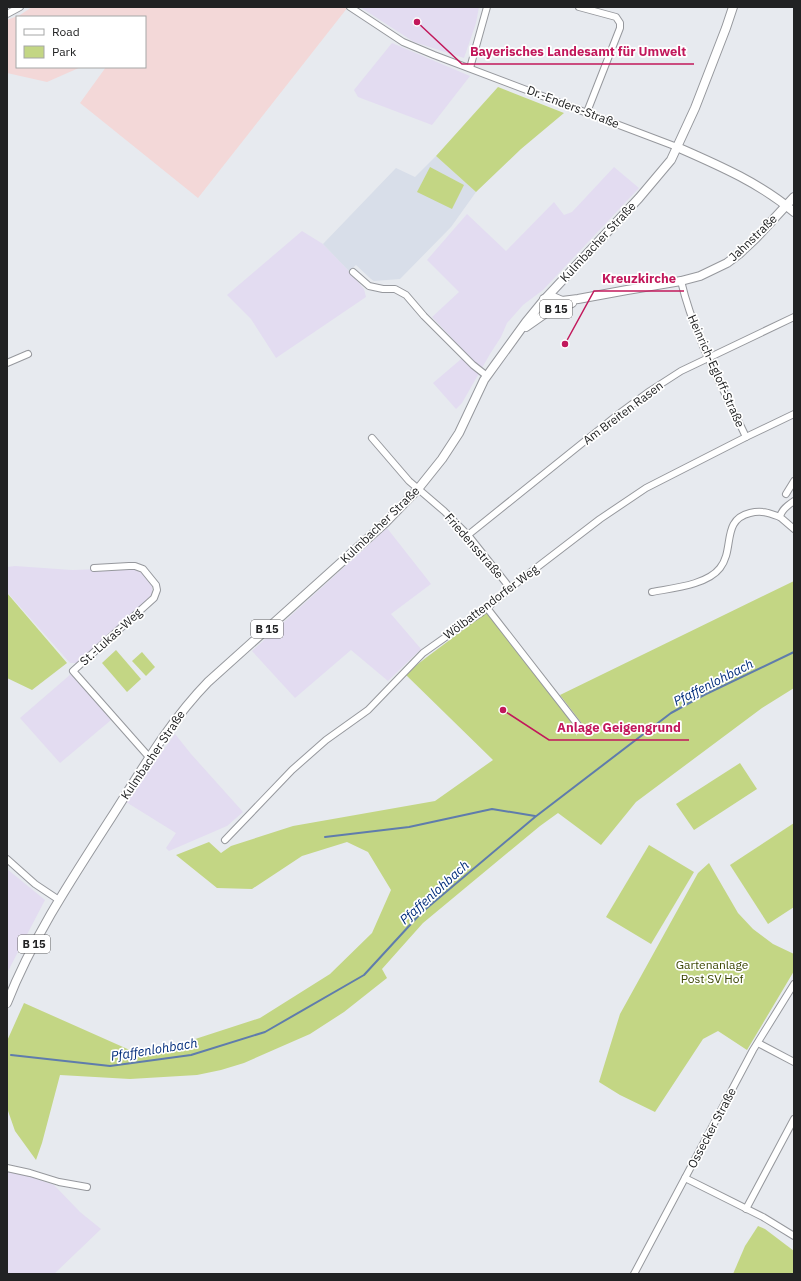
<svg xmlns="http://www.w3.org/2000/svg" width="801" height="1281" font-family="'IBM Plex Sans',sans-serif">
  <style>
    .commercial { fill: #e3dcf1 }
    .industrial { fill: #f3d8d8 }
    .built { fill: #d8dee9 }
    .green { fill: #c3d684 }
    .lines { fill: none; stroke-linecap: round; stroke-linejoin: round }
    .stream { stroke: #5f7cac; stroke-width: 2 }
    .minor-casing { stroke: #96989d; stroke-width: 8 }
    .major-casing { stroke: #96989d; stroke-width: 10 }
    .minor { stroke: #fff; stroke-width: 6 }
    .major { stroke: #fff; stroke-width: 8 }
    .labels { text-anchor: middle; stroke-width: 3.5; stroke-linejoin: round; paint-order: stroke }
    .shield { fill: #fff; stroke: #646465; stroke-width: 1 }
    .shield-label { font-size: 11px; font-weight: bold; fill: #212223 }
    .street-label { font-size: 12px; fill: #212223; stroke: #fff }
    .park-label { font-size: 12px; fill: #394401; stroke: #fff }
    .water-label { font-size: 13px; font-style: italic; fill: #002c7b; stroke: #fff }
    .leader { fill: none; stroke: #c2185b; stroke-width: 1.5 }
    .callout-dot { fill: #c2185b; stroke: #fff; stroke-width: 1.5 }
    .callout-label { font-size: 13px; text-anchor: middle; font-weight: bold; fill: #c2185b; stroke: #fff; stroke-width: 3.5; stroke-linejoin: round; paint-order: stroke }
  </style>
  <rect width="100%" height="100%" fill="#e7eaef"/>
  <g class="commercial">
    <path d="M360 7H479L476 23 464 58 414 42Z"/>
    <path d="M392 43 470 76 432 125 358 97 354 90Z"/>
    <path d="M614 167 639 188 543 290 523 305 507 323 501 337 490 354 462 403 456 409 433 383 467 354 432 317 459 292 427 260 467 214 506 251 554 202 564 215 572 212Z"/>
    <path d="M302 231 323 244 349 271 364 289 366 297 276 358 251 319 227 295Z"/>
    <path d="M387 528 431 584 391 614 421 649 388 681 351 650 295 698 252 651Z"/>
    <path d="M15 566 72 570 128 568 141 571 152 586V595L76 663H70L7 592V567Z"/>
    <path d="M71 674 111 720 60 763 20 718Z"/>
    <path d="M175 734 191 754 243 812 227 826 169 851 166 848 176 833 126 802Z"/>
    <path d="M7 869 45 900 7 973Z"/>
    <path d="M7 1171 28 1176 54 1185 80 1212 101 1229 54 1274H7Z"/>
  </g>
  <path class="industrial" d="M32 7H348L198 198 80 103 106 67H145V17H17V67H81L47 82 7 73V20L20 15Z"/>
  <path class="built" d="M436 156 476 192 451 227 400 279 374 281 371 279 356 265 349 271 323 244 396 168 415 177Z"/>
  <g class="green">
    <path d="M498 87 564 113 521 149 476 192 436 156Z"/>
    <path d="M430 167 464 185 452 209 417 192Z"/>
    <path d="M794 581V688L762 708 636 802 601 845 558 813 540 826 423 923 382 969 387 978 344 1012 310 1034 244 1063 221 1070 197 1075 130 1079 60 1075 42 1143 36 1160 15 1131 7 1108V1041L24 1003 132 1051 186 1042 260 1018 330 974 372 933 391 890 368 852 347 842 302 856 252 889 217 888 176 855 209 842 221 853 231 846 293 826 435 801 493 760 405 674 427 657 487 612 577 728 576 736 583 725 560 695Z"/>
    <path d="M7 593 67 663 32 690 7 678Z"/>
    <path d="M116 650 141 679 127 692 102 663Z"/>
    <path d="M142 652 155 667 146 676 132 661Z"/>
    <path d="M740 763 757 789 694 830 676 804Z"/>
    <path d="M794 823V907L768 924 730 865Z"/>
    <path d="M649 845 694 872 651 944 606 917Z"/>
    <path d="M709 863 738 913 753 929 773 944 794 954V971L747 1050 718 1031 703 1039 655 1112 620 1095 599 1082 620 1014 698 873Z"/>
    <path d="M758 1226 765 1229 794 1251V1274H733L745 1246Z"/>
  </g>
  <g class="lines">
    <g class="stream">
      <path d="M325 837 409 827 492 809 535 816"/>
      <path d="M11 1055 110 1066 191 1055 265 1032 364 975 421 913 535 817 671 713 704 695 794 652"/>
    </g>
    <g class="minor-casing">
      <g id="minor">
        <path d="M350 7 403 42 434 55 677 147"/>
        <path d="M579 7 616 17 620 23V28L587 112"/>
        <path d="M7 14 20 7"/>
        <path d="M470 68 487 7"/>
        <path d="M353 272 369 286 383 289H395L406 295 424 316 473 365 487 376"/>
        <path d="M681 281C694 336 722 386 746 437"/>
        <path d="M7 363 28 354"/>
        <path d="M372 438 409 481 444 511 468 535 510 588"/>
        <path d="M786 494 794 481"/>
        <path d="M794 501C788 505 781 510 780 517L794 529"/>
        <path d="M468 535 616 416 650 391 681 371 794 317"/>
        <path d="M94 568 129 566H135L143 569 156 585 157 590 154 598 73 671 149 757"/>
        <path d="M652 592C673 588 707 585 720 568 735 549 721 520 750 513 762 510 769 513 780 517"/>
        <path d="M487 608 578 725"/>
        <path d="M225 840 292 770 326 740 368 710 423 653 464 624 481 613 510 588 600 519 646 488 746 437 794 414"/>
        <path d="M7 859 35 884 59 900"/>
        <path d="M758 1043 794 1062"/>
        <path d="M7 1168 30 1173 59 1182 87 1187"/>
        <path d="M685 1178 763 1217 794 1236"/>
        <path d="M746 1209 794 1119"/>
        <path d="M634 1274 753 1050 794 984"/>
      </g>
    </g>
    <g class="major-casing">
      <g id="major">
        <path d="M677 147C718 165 760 183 794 212"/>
        <path d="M544 299 549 297H553L562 301 578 299 627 290 681 281 700 276 727 263 739 254 756 238 794 197"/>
        <path d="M526 327 546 313 572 303"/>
        <path d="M7 1003C33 937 73 877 111 818 141 771 169 722 208 682L385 523 418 489 442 459 459 433 484 380 526 322 544 300 639 198 671 160 695 108 726 28 733 7"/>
      </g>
    </g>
    <use href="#minor" class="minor"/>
    <use href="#major" class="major"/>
  </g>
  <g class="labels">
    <g class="shield">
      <rect x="540" y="300" width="32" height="18" rx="3"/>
      <rect x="251" y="620" width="32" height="18" rx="3"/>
      <rect x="18" y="935" width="32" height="18" rx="3"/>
    </g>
    <g class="shield-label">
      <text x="556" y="313">B 15</text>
      <text x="267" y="633">B 15</text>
      <text x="34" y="948">B 15</text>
    </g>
    <g class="street-label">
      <text transform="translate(573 107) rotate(21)" y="4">Dr.-Enders-Straße</text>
      <text transform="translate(753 238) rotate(-44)" y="4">Jahnstraße</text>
      <text transform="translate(598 242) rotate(-47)" y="4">Kulmbacher Straße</text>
      <text transform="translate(716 371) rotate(66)" y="4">Heinrich-Egloff-Straße</text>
      <text transform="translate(623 413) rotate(-37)" y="4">Am Breiten Rasen</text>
      <text transform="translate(380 525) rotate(-44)" y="4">Kulmbacher Straße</text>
      <text transform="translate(474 546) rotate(49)" y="4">Friedensstraße</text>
      <text transform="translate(491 602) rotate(-37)" y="4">Wölbattendorfer Weg</text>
      <text transform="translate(111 637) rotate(-42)" y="4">St.-Lukas-Weg</text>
      <text transform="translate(153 755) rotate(-56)" y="4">Kulmbacher Straße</text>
      <text transform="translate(712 1128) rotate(-62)" y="4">Ossecker Straße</text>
    </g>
    <g class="park-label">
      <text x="712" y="969">Gartenanlage<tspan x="712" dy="14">Post SV Hof</tspan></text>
    </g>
    <g class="water-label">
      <text transform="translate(713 682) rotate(-27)" y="5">Pfaffenlohbach</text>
      <text transform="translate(434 892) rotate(-42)" y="5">Pfaffenlohbach</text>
      <text transform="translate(154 1049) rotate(-9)" y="5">Pfaffenlohbach</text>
    </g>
  </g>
  <path class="leader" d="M417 22L462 64H694M565 344L594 291H684M503 710L549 740H689"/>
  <g class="callout-dot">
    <circle cx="417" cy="22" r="4"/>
    <circle cx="565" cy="344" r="4"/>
    <circle cx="503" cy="710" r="4"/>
  </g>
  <g class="callout-label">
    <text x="578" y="56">Bayerisches Landesamt für Umwelt</text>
    <text x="639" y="283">Kreuzkirche</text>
    <text x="619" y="732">Anlage Geigengrund</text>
  </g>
  <rect width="801" height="1281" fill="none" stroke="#212223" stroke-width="16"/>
  <rect x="16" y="16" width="130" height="52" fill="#ffffff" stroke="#a6a7a7"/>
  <rect x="24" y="29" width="20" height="6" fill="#ffffff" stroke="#a6a7a7"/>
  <text x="52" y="36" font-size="12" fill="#212223">Road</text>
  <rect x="24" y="46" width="20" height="12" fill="#c3d684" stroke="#a6a7a7"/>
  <text x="52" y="56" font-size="12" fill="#212223">Park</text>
</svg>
